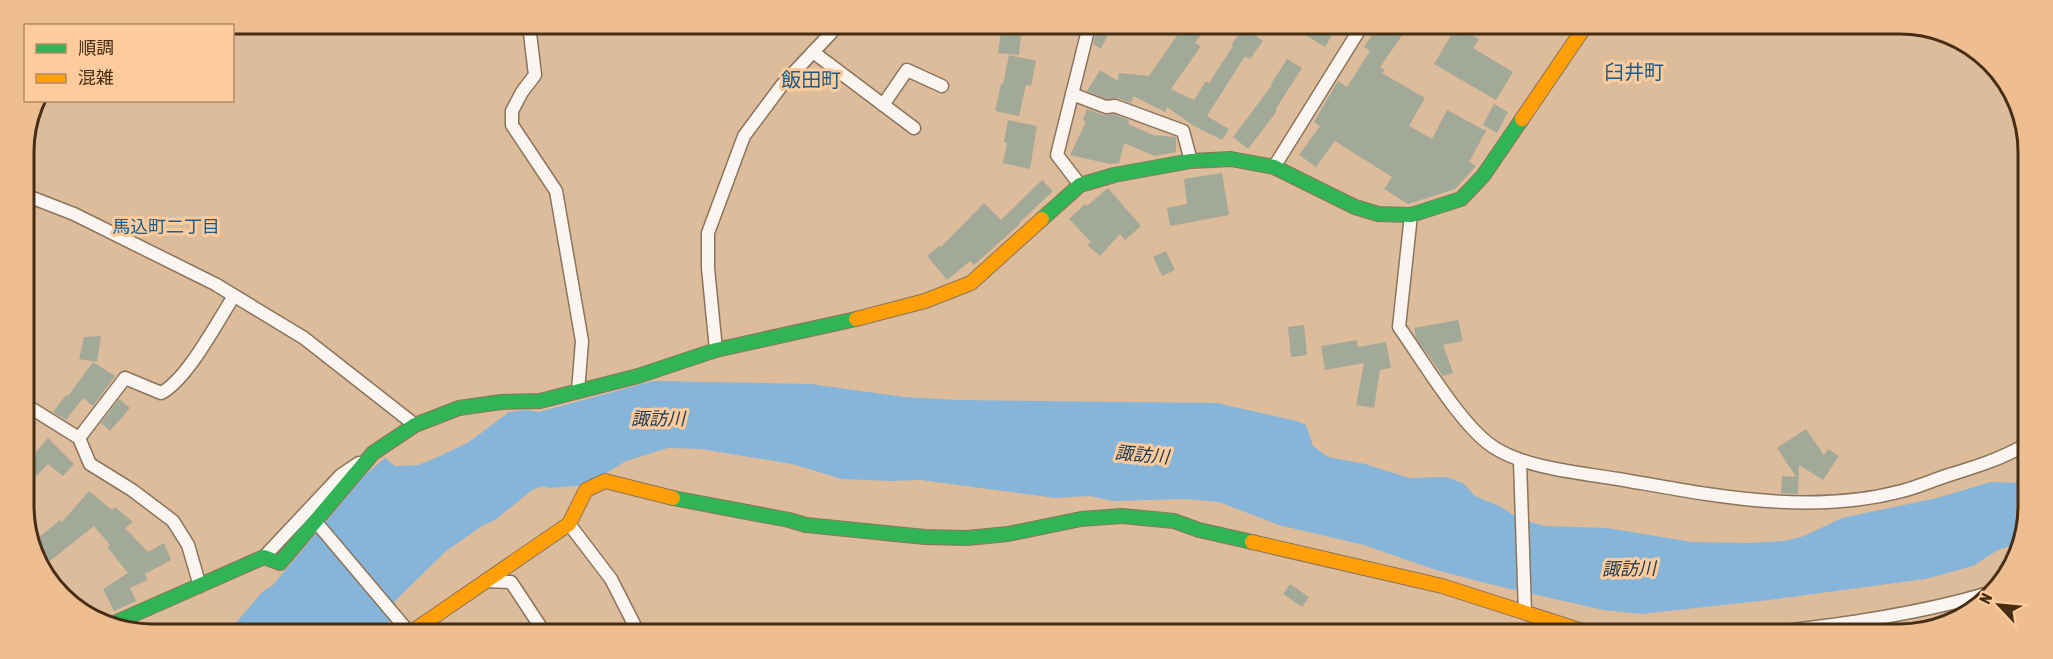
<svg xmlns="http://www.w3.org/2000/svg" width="2053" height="659" font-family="'Asap Condensed','Noto Sans JP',sans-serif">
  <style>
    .water { fill: #86b5d9 }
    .building { fill: #a3a998 }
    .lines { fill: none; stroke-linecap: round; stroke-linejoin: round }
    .street-casing { stroke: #8b745c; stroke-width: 15 }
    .fast-casing { stroke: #8b745c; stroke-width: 16 }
    .slow-casing { stroke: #8b745c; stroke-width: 16 }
    .street { stroke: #faf5f0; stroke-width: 12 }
    .fast { stroke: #30b455; stroke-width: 14 }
    .slow { stroke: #ff9f0a; stroke-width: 14 }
    .labels { text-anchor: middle; stroke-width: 6; stroke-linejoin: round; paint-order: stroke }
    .neighbourhood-label { font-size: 18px; fill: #1a5c8b; stroke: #fdcb9c }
    .water-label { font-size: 18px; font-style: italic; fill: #173953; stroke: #fdcb9c }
    .quarter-label { font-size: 20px; fill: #1a5c8b; stroke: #fdcb9c }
    .rim { fill: none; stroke: #462d15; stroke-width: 3 }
  </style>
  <rect width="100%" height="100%" fill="#ddbc9b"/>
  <path class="water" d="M653 381 811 384 904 397 960 400 1217 403 1297 421 1306 425 1313 446 1328 457 1365 464 1409 478 1446 477 1463 483 1475 496 1499 506 1520 519 1544 526 1607 528 1692 542 1749 543 1785 541 1804 536 1842 518 1937 498 1991 482 2025 483V540L2021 545 2010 546 1996 551 1973 566 1925 579 1769 600 1641 614 1603 610 1489 584 1433 569 1364 545 1279 525 1219 502 1185 499 1114 501 1089 496 1055 498 921 480 891 481 842 479 792 464 701 449 668 448 626 461 587 485 549 488 543 486 532 490 495 520 482 526 445 552 395 601 391 620 378 631H229L262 592 273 585 365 475 385 458 395 466 418 465 438 457 469 442 509 412 526 410 539 412Z"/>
  <g class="building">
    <path d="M1098 26H1112L1101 49 1093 44Z"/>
    <path d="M1183 27H1207L1195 43 1201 46 1171 89 1194 100 1206 81 1209 83 1233 46 1231 45 1244 27 1263 41 1250 59 1245 56 1207 116 1229 129 1222 140 1194 126 1167 107 1165 112 1133 96 1132 103 1117 98 1107 99 1087 91 1100 70 1118 81 1119 73 1149 76Z"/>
    <path d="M1292 27H1337L1325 47Z"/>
    <path d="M1378 27H1408L1380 67 1385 70 1382 73 1425 98 1409 126 1432 139 1447 110 1486 131 1469 162 1476 166 1455 189 1408 204 1384 189 1392 177 1335 141 1316 167 1299 155 1320 126 1314 122 1338 81 1347 87 1370 51 1364 47Z"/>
    <path d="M1456 27 1479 39 1473 48 1513 72 1496 100 1434 64Z"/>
    <path d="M1001 33 1021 36 1019 55 998 53Z"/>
    <path d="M1009 55 1036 61 1031 86 1026 85 1019 116 995 111 1001 84H1003Z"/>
    <path d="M1287 59 1302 68 1275 110 1277 111 1248 149 1233 137 1272 85 1271 84Z"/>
    <path d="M1494 104 1508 112 1497 133 1483 125Z"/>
    <path d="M1087 109 1103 115 1114 114 1129 120 1128 124 1153 135 1176 137V152L1155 156 1124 143 1119 163 1110 164 1070 155 1086 122 1083 120Z"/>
    <path d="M1008 120 1037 126 1030 169 1003 163 1007 143 1004 142Z"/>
    <path d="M1222 173 1229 215 1170 226 1167 208 1187 204 1184 179Z"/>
    <path d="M1042 180 1053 191 1019 223 1020 224 974 265 970 261 947 280 927 256 940 245 941 247 984 203 1001 220Z"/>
    <path d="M1108 188 1141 226 1125 240 1120 234 1100 256 1087 245 1091 242 1069 219 1085 204 1087 206Z"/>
    <path d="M1166 251 1175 270 1162 276 1153 257Z"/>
    <path d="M1458 320 1463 341 1443 345 1453 373 1443 376 1416 338 1414 328Z"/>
    <path d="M1304 325 1307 355 1291 357 1288 327Z"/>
    <path d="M101 336 97 362 79 359 84 337Z"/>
    <path d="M1357 340 1358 347 1386 342 1391 368 1380 370 1374 408 1356 405 1364 363 1325 370 1321 346Z"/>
    <path d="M93 362 115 376 93 406 83 398 66 420 53 412 66 395 68 396Z"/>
    <path d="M119 399 130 408 110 431 101 423Z"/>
    <path d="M1806 429 1824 455 1828 449 1839 456 1823 480 1799 465 1798 494 1781 493 1782 476 1796 477 1777 448Z"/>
    <path d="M48 438 74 464 63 476 48 464 26 487V452L32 457Z"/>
    <path d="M89 491 112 510 115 507 133 522 125 528 148 552 164 543 171 560 145 574 147 580 130 588 136 601 114 611 103 589 128 573 107 547 110 545 94 526 50 561 49 559 43 564 32 543 60 520 62 522Z"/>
    <path d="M1290 584 1309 597 1302 607 1283 594Z"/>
  </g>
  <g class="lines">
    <g class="street-casing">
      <g id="street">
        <path d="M529 25 535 75 522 92 512 111V125L556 191 582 341 578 391"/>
        <path d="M164 26 168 24"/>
        <path d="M813 52 914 128"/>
        <path d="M1072 94 1106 107 1115 106 1183 131 1191 161"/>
        <path d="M883 105 907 70 942 86"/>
        <path d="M1274 167 1358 32"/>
        <path d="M1080 185 1057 155 1089 26"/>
        <path d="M25 195 74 214 215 284 304 338 415 425"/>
        <path d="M1411 215 1399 327C1422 359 1463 429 1495 448 1526 468 1581 473 1618 479 1711 495 1808 516 1902 491 1918 487 1933 480 1949 475 1975 467 2001 459 2025 445"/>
        <path d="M716 350 708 268V233L744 136 782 85 831 33 835 26"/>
        <path d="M26 405 79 438 90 464 132 490 173 521 188 545 200 586"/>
        <path d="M79 438 125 378 161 393C187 380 217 322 234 296"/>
        <path d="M1520 461 1525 612"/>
        <path d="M316 522 408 631"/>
        <path d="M569 524 611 579 638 632"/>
        <path d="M264 557 341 475 359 463"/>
        <path d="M485 581 511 582 544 632"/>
        <path d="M437 631H439"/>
        <path d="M1760 634C1837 625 1915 615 1989 593"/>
      </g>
    </g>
    <g class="fast-casing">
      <g id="fast">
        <path d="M1042 219 1080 185 1114 175 1191 161 1231 159 1274 167 1355 207 1378 214 1411 215 1461 199 1483 176 1522 119"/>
        <path d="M673 498 789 520 806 525 925 537 967 538 1008 534 1081 519 1122 516 1174 521 1199 530 1252 542"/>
        <path d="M110 625 264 557 280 563 373 453 415 425 459 408 501 402 540 401 638 376 716 350 856 319"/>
      </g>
    </g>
    <g class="slow-casing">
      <g id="slow">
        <path d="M1522 119 1584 28"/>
        <path d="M856 319 925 301 971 283 1042 219"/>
        <path d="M1252 542 1442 586 1592 634"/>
        <path d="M413 631 569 524 586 490 605 481 673 498"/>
      </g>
    </g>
    <use href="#street" class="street"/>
    <use href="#fast" class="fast"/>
    <use href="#slow" class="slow"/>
  </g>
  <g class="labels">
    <g class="neighbourhood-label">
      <text x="166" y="233">馬込町二丁目</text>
    </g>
    <g class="water-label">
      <text x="658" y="425">諏訪川</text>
      <text transform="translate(1142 455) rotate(5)" y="6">諏訪川</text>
      <text transform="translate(1629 569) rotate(-1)" y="6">諏訪川</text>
    </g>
    <g class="quarter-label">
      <text x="1634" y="79">臼井町</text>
      <text x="811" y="87">飯田町</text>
    </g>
  </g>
  <path d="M0 0H2053V659H0ZM152 34H1900A118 118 0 0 1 2018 152V506A118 118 0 0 1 1900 624H152A118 118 0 0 1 34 506V152A118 118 0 0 1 152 34Z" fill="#eebe91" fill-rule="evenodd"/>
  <path class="rim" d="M152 34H1900A118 118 0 0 1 2018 152V506A118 118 0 0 1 1900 624H152A118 118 0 0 1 34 506V152A118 118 0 0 1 152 34Z"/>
  <rect x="24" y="24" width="210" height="78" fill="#fdcb9c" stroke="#b48c66" stroke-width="1.5"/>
  <rect x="36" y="44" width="30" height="9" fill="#30b455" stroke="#b48c66" stroke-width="1.5"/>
  <text x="78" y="54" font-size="18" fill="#462d15">順調</text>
  <rect x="36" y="74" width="30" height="9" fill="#ff9f0a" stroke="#b48c66" stroke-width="1.5"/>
  <text x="78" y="84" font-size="18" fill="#462d15">混雑</text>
  <g transform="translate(1999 605) rotate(296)" stroke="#fdcb9c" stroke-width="4.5" paint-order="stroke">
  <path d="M0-4.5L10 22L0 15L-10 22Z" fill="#462d15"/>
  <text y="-9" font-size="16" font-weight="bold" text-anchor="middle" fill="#462d15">N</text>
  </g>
</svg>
